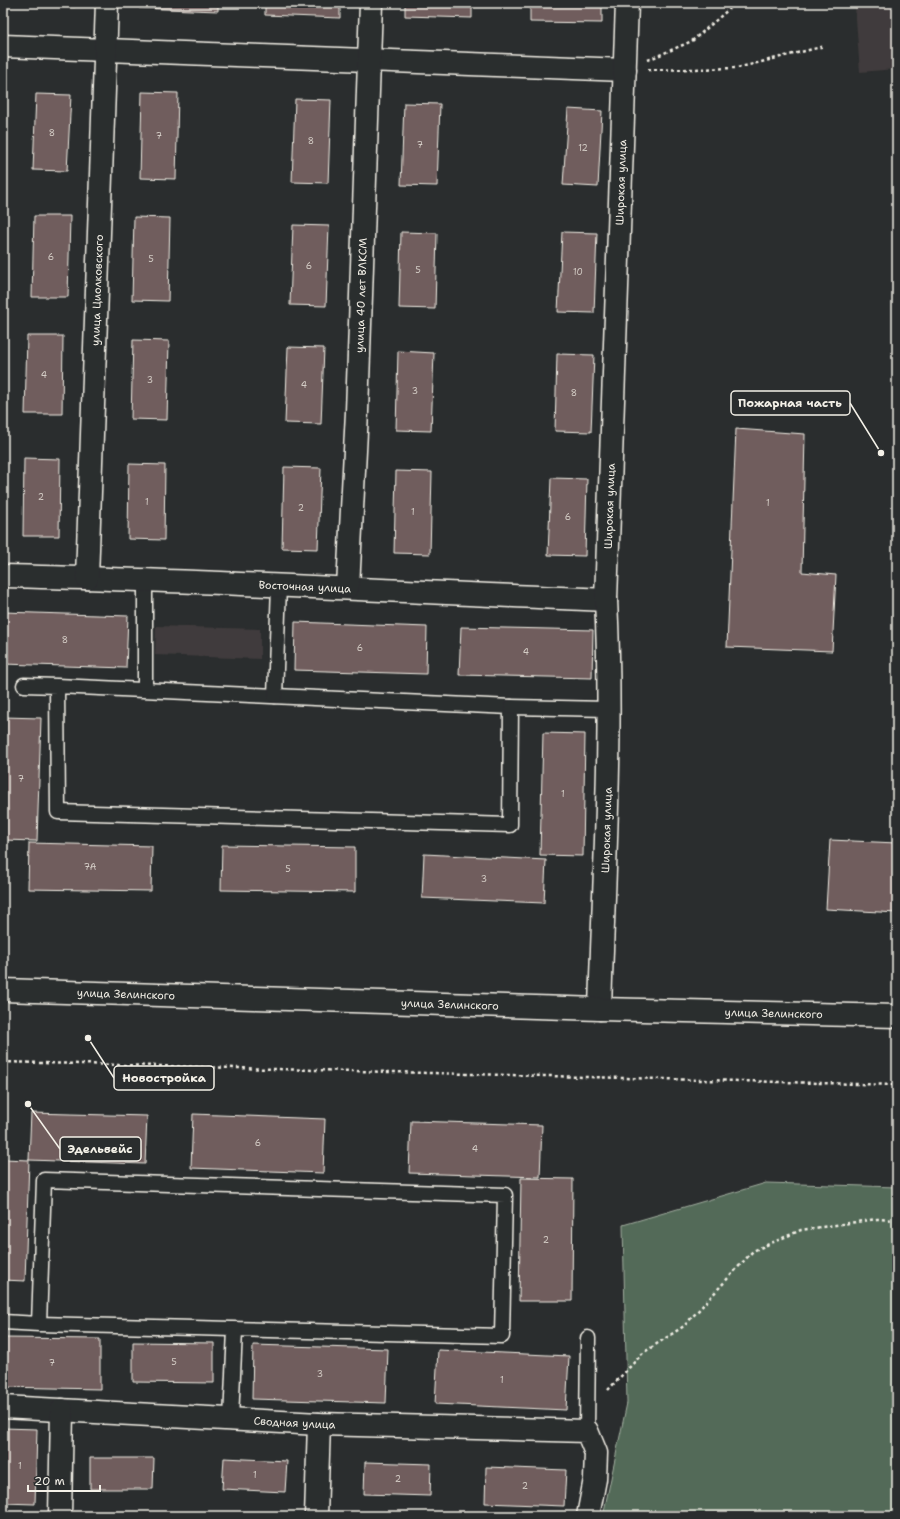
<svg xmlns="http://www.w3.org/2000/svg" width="900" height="1519" font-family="'Shantell Sans',sans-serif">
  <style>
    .built { fill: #3f3b3c }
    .green { fill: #526b59; stroke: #a3aea0 }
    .building { fill: #705d5d; stroke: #f4f1e8 }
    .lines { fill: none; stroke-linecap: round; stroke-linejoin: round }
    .service-casing { stroke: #f4f1e8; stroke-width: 17 }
    .minor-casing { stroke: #f4f1e8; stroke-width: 25 }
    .secondary-casing { stroke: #f4f1e8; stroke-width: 25 }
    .path { stroke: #f4f1e8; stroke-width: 2.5; stroke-dasharray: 3 3; stroke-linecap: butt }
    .service { stroke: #2a2d2e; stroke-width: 14 }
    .minor { stroke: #2a2d2e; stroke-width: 22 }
    .secondary { stroke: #2a2d2e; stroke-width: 22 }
    .labels { text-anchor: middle; stroke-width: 3; stroke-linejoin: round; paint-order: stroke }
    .number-label { font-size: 9px; fill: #d3ccc5 }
    .street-label { font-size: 11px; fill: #f4f1e8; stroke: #2a2d2e }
    .leader { fill: none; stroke: #f4f1e8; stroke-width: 1.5 }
    .callout-dot { fill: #f4f1e8; stroke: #2a2d2e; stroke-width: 1.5 }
    .callout { fill: #2a2d2e; stroke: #f4f1e8; stroke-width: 1.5 }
    .callout-label { font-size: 12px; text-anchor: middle; font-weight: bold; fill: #f4f1e8 }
  </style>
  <rect width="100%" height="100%" fill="#2a2d2e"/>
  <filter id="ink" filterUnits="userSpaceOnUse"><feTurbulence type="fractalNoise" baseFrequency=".025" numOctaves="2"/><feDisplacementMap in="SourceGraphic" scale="8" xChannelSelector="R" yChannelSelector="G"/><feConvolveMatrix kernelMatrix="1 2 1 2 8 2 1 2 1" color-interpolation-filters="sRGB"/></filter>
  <g filter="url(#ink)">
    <g class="built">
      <path d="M891 3 896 69 860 72 855 6Z"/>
      <path d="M156 626 260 629V659L155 655Z"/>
    </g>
    <path class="green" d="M766 1183 897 1187V1516H603L627 1403 623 1225Z"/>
    <g class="building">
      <path d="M4 3H75V7Z"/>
      <path d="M139 3H218V11L139 8Z"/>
      <path d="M265 3H340V18L265 15Z"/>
      <path d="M405 3H472V18L405 16Z"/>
      <path d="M530 3H602V23L530 22Z"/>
      <path d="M142 92 178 93 176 179 140 178Z"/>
      <path d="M36 94 71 95 67 171 33 170Z"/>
      <path d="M295 99 331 100 328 183 292 182Z"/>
      <path d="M404 103 440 104 437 186 401 185Z"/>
      <path d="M568 109 602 111 598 187 563 185Z"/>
      <path d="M34 216H70L68 297H32Z"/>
      <path d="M134 217 170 218 168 301 132 300Z"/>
      <path d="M293 225 329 226 326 306 290 305Z"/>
      <path d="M401 232 437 233 435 309 399 308Z"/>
      <path d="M562 232 597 233 594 313 558 312Z"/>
      <path d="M27 336H63L62 414H25Z"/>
      <path d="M133 340 169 341 167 420 131 419Z"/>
      <path d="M288 347 324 348 321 424 285 423Z"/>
      <path d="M398 351 434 353 431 431 396 430Z"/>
      <path d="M557 354 594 355 591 432 555 431Z"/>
      <path d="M736 429 805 434 802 572 836 575 832 651 727 647Z"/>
      <path d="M24 458 60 459 59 536H23Z"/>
      <path d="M129 464 165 465 164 540 128 539Z"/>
      <path d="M284 467 321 468 318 549 282 548Z"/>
      <path d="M396 471 432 472 430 554 394 553Z"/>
      <path d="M551 478 587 479 585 556 548 555Z"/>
      <path d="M3 612 128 616 126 668 3 664Z"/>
      <path d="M295 622 427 627 426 674 294 670Z"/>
      <path d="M461 627 593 630 592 678 459 675Z"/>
      <path d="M3 717 41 718 37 841 3 840Z"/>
      <path d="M543 733 585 734 583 856 540 855Z"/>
      <path d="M830 840 897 843V913L826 909Z"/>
      <path d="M29 843 152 846 151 891 28 889Z"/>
      <path d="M222 845 355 847V892L221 890Z"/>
      <path d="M424 854 546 860 544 903 422 898Z"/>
      <path d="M31 1113 147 1116 145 1164 29 1160Z"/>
      <path d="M193 1114 325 1119 323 1173 191 1168Z"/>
      <path d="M411 1121 542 1125 540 1177 409 1173Z"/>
      <path d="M3 1159 29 1160 25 1281 3 1280Z"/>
      <path d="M521 1178 573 1179 572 1301H519Z"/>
      <path d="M3 1338 100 1339V1389L3 1387Z"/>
      <path d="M133 1342 214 1343V1383L133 1382Z"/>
      <path d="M253 1345 388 1349 386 1403 252 1399Z"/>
      <path d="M438 1350 569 1356 566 1410 435 1404Z"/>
      <path d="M3 1428 37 1429 35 1504 3 1503Z"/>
      <path d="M90 1458H154L153 1489H90Z"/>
      <path d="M224 1458 287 1461 285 1492 222 1489Z"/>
      <path d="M365 1462 431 1464 430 1496 364 1494Z"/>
      <path d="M486 1467 566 1470 564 1506 485 1503Z"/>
    </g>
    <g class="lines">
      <g class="service-casing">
        <g id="service">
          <path d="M24 685 57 686 58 812 510 825 511 707 57 686"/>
          <path d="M145 688V580"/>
          <path d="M275 696 279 586"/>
          <path d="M511 707 608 709"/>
          <path d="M3 1322 39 1324 44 1180 505 1195 502 1336 39 1324"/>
          <path d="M231 1419 235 1330"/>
          <path d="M587 1431 588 1338"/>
        </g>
      </g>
      <g class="minor-casing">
        <g id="minor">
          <path d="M3 46 625 70"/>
          <path id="s1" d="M3 576C204 580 405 592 606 600"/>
          <path id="s2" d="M87 578 107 3"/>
          <path id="s3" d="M348 587 357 412 371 3"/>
          <path id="s4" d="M600 1009C604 874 613 735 606 600L627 3"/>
          <path id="s5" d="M3 1407 319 1424 587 1431 596 1453 595 1479 588 1516"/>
          <path d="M60 1516 62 1410"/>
          <path d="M316 1516 319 1424"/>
        </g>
      </g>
      <g class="secondary-casing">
        <g id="secondary">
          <path id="s6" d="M3 990 600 1009 897 1016"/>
        </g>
      </g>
      <g class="path">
        <path d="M648 60 692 41 736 3"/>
        <path d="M648 70 737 68 825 46"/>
        <path d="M3 1062 897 1085"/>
        <path d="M608 1390 643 1353 684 1326 753 1251 801 1230 877 1219 897 1220"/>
      </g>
      <use href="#service" class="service"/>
      <use href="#minor" class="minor"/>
      <use href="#secondary" class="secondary"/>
    </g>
  </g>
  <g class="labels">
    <g class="number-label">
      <text x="52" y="136">8</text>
      <text x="159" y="139">7</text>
      <text x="311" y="144">8</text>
      <text x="420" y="148">7</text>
      <text x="583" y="151">12</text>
      <text x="51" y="260">6</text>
      <text x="151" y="262">5</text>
      <text x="309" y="269">6</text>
      <text x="418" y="273">5</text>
      <text x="578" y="275">10</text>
      <text x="44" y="378">4</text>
      <text x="150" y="383">3</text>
      <text x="304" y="388">4</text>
      <text x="415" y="394">3</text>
      <text x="574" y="396">8</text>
      <text x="41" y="500">2</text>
      <text x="147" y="505">1</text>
      <text x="768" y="506">1</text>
      <text x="301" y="511">2</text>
      <text x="413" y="515">1</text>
      <text x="568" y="520">6</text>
      <text x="65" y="643">8</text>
      <text x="360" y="651">6</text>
      <text x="526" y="655">4</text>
      <text x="21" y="782">7</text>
      <text x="563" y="797">1</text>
      <text x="90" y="870">7A</text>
      <text x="288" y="872">5</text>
      <text x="484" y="882">3</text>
      <text x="258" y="1146">6</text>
      <text x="475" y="1152">4</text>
      <text x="546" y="1243">2</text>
      <text x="174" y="1365">5</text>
      <text x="52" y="1366">7</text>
      <text x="320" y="1377">3</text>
      <text x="502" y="1383">1</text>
      <text x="20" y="1469">1</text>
      <text x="255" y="1478">1</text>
      <text x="398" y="1482">2</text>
      <text x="525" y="1489">2</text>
    </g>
    <g class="street-label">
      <text dy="4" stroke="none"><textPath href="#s4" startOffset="827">Широкая улица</textPath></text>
      <text dy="4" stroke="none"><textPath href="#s2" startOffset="288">улица Циолковского</textPath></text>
      <text dy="4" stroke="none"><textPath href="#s3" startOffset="292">улица 40 лет ВЛКСМ</textPath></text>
      <text dy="4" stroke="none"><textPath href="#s4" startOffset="503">Широкая улица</textPath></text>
      <text dy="4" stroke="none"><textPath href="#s1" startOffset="302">Восточная улица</textPath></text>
      <text dy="4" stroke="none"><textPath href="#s4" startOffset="179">Широкая улица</textPath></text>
      <text dy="4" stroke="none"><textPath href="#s6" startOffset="123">улица Зелинского</textPath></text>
      <text dy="4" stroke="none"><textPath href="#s6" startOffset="447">улица Зелинского</textPath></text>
      <text dy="4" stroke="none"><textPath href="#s6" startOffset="771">улица Зелинского</textPath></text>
      <text dy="4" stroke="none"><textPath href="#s5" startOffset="292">Сводная улица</textPath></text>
    </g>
  </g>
  <path class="leader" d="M881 453L850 403M88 1038L114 1078M28 1104L60 1149"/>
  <g class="callout-dot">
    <circle cx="881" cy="453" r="4"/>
    <circle cx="88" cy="1038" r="4"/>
    <circle cx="28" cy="1104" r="4"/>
  </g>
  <g class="callout">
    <rect x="731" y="391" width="119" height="24" rx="4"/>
    <rect x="114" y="1066" width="100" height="24" rx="4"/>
    <rect x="60" y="1137" width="81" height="24" rx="4"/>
  </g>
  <g class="callout-label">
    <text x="790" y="407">Пожарная часть</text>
    <text x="164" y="1082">Новостройка</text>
    <text x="100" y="1153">Эдельвейс</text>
  </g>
  <rect width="900" height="1519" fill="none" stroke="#2a2d2e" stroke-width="16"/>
  <rect x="8" y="8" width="884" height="1503" fill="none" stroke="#f4f1e8" stroke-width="1.5" filter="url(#ink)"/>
  <path d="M28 1485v6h72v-6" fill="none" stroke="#f4f1e8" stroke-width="2"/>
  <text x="34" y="1485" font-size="12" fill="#f4f1e8" stroke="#2a2d2e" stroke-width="3" paint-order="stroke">20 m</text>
</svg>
